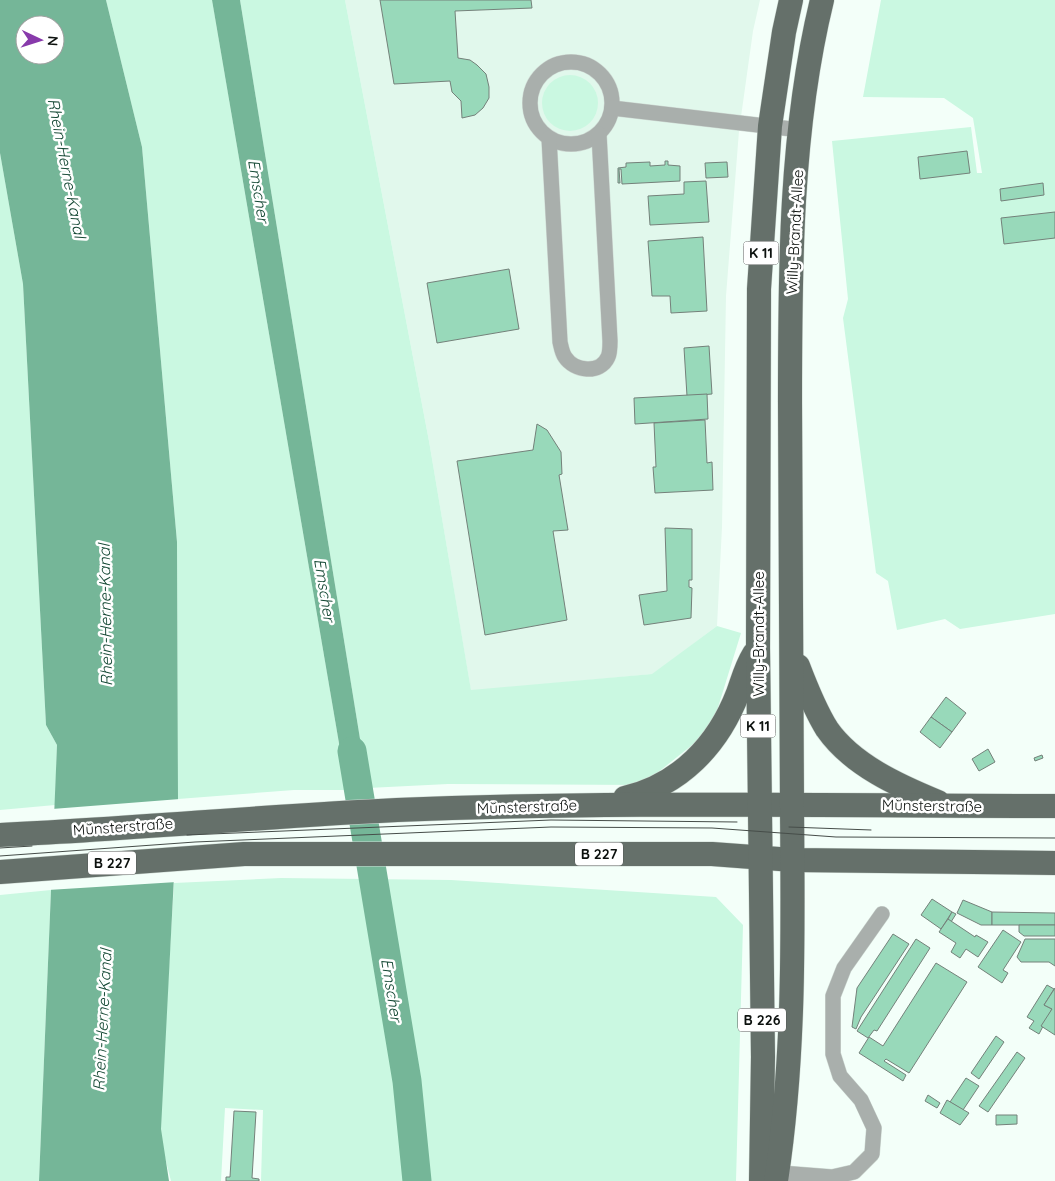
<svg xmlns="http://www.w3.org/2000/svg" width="1055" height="1181" font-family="Quicksand,sans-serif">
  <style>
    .built { fill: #e1f8ec }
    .green { fill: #caf8e1 }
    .water { fill: #75b698; fill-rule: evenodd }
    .pier { fill: #f3fff9 }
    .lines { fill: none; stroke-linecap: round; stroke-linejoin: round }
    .river { stroke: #75b698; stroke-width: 29 }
    .building { fill: #98d9ba; stroke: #74817a }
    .minor-casing { stroke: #ced9d3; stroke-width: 16 }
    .primary-casing { stroke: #ced9d3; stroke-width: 25 }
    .minor { stroke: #a9afac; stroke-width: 15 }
    .primary { stroke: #65706a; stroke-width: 24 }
    .tram { stroke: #464d49; stroke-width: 1 }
    .labels { text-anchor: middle; stroke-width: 5; stroke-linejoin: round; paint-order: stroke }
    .shield { fill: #fff; stroke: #555856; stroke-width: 1 }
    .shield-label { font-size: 14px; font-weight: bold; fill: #0c110e }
    .street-label { font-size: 15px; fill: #0c110e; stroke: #fff }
    .water-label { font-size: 16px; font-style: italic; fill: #144834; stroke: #fff }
  </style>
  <rect width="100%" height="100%" fill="#f3fff9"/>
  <path class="built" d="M345 0H760L753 31 739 131 726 296 722 527 717 626 653 674 471 691 429 441Z"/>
  <g class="green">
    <path d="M106 0H212L347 790H294L178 799 177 542 142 147Z"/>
    <path d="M240 0H345L429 441 471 690 652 674 717 626 741 633 711 730 642 785 448 784 368 788Z"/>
    <path d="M881 0H1055V614L960 629 945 619 897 630 888 581 876 573 843 318 848 299 832 141 971 127 977 173H982L973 118 944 98 863 97Z"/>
    <circle cx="570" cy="103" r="28"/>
    <path d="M0 153 23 284 46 725 57 745 55 805 0 810Z"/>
    <path d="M281 878 451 880 716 897 743 925 736 1181H261L263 1110 225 1108 221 1181H171L159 1134 174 883Z"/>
    <path d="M51 890 39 1181H0V895Z"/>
  </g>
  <g class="water">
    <path d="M0 0H106L142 147 177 542 178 799 161 1129 169 1181H39L57 745 46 725 23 284 0 153ZM25 25H55V55H25Z"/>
    <path d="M212 0H240L368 788 347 790Z"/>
  </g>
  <path class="pier" d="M180 799 177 882 48 890 52 809Z"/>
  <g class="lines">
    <path class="river" d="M352 751 407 1081 417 1181"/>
  </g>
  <g class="building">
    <path d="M380 0H531L532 8 455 11 458 58 470 60 477 65 486 74 489 87V98L483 108 475 115 462 118 461 101 452 92 450 81 394 84Z"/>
    <path d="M967 151 970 173 920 179 918 157Z"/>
    <path d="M665 161H668V165L680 166V181L622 184 621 169H619L620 183H618V168L626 167V163L650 162V166L665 165Z"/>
    <path d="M727 162 728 177 706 178 705 163Z"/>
    <path d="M706 181 709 222 650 225 648 196 684 194V182Z"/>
    <path d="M1043 183 1044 195 1001 201 1000 189Z"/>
    <path d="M1055 212V238L1004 244 1001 218Z"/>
    <path d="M703 237 707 311 671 313 670 296H652L648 241Z"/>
    <path d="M509 269 519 329 437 343 427 283Z"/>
    <path d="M709 346 712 394 687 396 684 348Z"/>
    <path d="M707 394 708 419 635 424 634 398Z"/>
    <path d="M705 420 707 463 712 462 713 490 655 493 653 467H656L654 423Z"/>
    <path d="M537 424 547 430 561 452 562 474 559 475 568 530 553 531 567 620 485 635 457 461 533 450Z"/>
    <path d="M665 528 692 529V580H689V587L692 588 691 618 644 625 639 595 667 591Z"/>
    <path d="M946 697 966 713 952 732 931 717Z"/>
    <path d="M931 717 952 732 940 748 920 732Z"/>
    <path d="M988 749 995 762 979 771 972 759Z"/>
    <path d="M1042 755 1043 758 1035 761 1034 758Z"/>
    <path d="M932 899 952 912 941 929 921 915Z"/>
    <path d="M963 900 992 912V925H981L957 913Z"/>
    <path d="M952 912 956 914 951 922 948 919Z"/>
    <path d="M992 912 1055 913V925H992Z"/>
    <path d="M948 919 975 937 976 935 988 942 978 957 966 949 960 958 951 952 956 943 939 932Z"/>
    <path d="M1019 925H1055V936H1024L1019 932Z"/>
    <path d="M1003 930 1021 942 1003 970 1008 973 1002 983 978 967Z"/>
    <path d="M893 934 909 944 861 1017 856 1029 852 1027 857 988Z"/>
    <path d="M916 939 930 948 877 1031 874 1030 868 1038 857 1031Z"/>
    <path d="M1025 939H1055V966L1049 962H1021L1017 957Z"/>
    <path d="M936 963 967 982 909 1073 886 1059 884 1061 906 1075 903 1081 859 1053 869 1037 883 1046Z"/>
    <path d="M1047 985 1054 989 1044 1005 1052 1009 1039 1034 1029 1028 1034 1021 1027 1017Z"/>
    <path d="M1055 988V1035L1041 1026 1052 1009 1044 1005Z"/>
    <path d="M996 1036 1004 1042 979 1079 971 1073Z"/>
    <path d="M1017 1052 1025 1058 988 1112 979 1106Z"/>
    <path d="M966 1078 979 1086 963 1110 950 1102Z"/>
    <path d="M928 1095 940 1103 937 1108 925 1101Z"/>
    <path d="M947 1100 969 1113 960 1125 940 1113Z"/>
    <path d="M234 1111 256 1112 252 1178 259 1179V1181H226V1177H230Z"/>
    <path d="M996 1115H1017V1124L996 1125Z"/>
  </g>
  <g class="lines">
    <g class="minor-casing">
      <g id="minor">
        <circle cx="571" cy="103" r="41"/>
        <path d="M612 108 800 130"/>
        <path d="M549 138 560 342C561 346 562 353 565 357 574 371 600 375 608 357 610 353 610 346 610 341L599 134"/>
        <path d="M768 1172 832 1177 854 1172 872 1154 874 1128 861 1100 840 1076 833 1054V996L844 968 882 914"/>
      </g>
    </g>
    <g class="primary-casing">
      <g id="primary">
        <path d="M798 666C806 687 815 710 827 729 852 765 899 786 938 802"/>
        <path d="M625 798C680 785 718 745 738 693 743 679 746 667 754 654"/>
        <path d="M0 835C132 829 265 816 397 810 616 801 836 806 1055 806"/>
        <path d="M0 872 244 854H712L793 860 1055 863"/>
        <path d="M761 1181 763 1057 758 648 759 289 770 126 784 32 791 0"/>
        <path d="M776 1181C795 1057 793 932 792 807 792 672 790 537 790 402 790 269 790 131 822 0"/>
      </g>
    </g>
    <use href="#minor" class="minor"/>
    <use href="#primary" class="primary"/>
    <g class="tram">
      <path d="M789 827 871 830"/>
      <path d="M187 835 551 820 737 822"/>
      <path d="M0 848 32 846"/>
      <path d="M0 856 195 842 551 827 712 828 836 837 1055 838"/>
    </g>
  </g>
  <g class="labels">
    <g class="shield">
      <rect x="743.5" y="241.5" width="35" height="23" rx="4"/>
      <rect x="740.5" y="714.5" width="35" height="23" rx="4"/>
      <rect x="575" y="842.5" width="48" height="23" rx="4"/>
      <rect x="88" y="851.5" width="48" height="23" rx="4"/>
      <rect x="738" y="1008.5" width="48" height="23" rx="4"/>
    </g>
    <g class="shield-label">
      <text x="761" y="258">K 11</text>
      <text x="758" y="731">K 11</text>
      <text x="599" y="859">B 227</text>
      <text x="112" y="868">B 227</text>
      <text x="762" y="1025">B 226</text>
    </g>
    <g class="street-label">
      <text transform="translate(795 232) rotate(-87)" y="5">Willy-Brandt-Allee</text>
      <text transform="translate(759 634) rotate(-90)" y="5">Willy-Brandt-Allee</text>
      <text transform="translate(932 806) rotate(1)" y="5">Münsterstraße</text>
      <text transform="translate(527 807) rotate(-2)" y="5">Münsterstraße</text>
      <text transform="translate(123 827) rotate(-4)" y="5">Münsterstraße</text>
    </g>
    <g class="water-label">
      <text transform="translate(67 168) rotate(79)" y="6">Rhein-Herne-Kanal</text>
      <text transform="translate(259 191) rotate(81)" y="6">Emscher</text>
      <text transform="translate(325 590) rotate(81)" y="6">Emscher</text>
      <text transform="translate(105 615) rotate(-91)" y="6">Rhein-Herne-Kanal</text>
      <text transform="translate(392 990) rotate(81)" y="6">Emscher</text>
      <text transform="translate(102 1020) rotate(-87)" y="6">Rhein-Herne-Kanal</text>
    </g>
  </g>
  <g transform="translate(40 40) rotate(94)"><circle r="24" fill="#ffffff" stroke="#9ea09f"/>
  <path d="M0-4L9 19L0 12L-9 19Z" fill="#883aab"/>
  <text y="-8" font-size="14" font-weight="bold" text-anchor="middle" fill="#0c110e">N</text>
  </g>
</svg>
